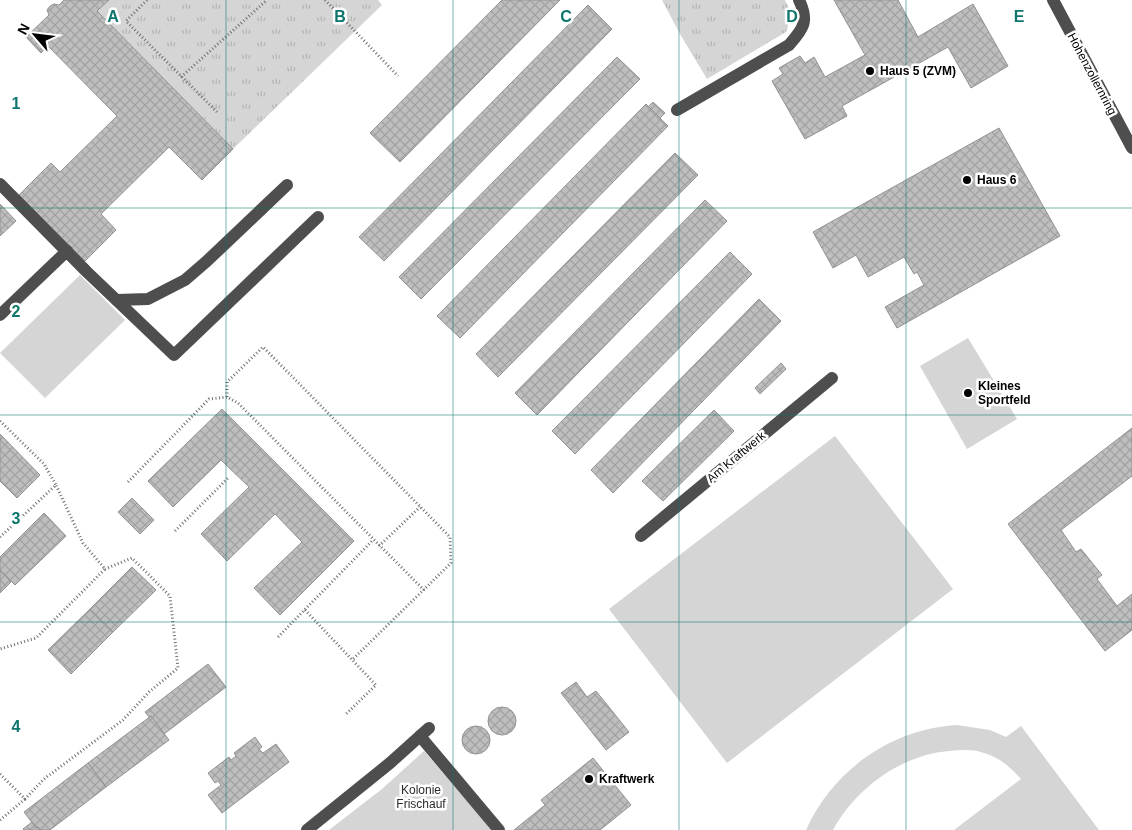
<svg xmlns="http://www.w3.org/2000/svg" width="1132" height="830" font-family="Arial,sans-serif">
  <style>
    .grass { fill: url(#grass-tufts) }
    .garden { fill: #d5d5d5 }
    .building { fill: url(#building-cross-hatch); stroke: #929292 }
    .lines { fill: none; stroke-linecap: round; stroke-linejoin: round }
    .path { stroke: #707070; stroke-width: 3; stroke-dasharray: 1 2.5; stroke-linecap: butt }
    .minor { stroke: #4e4e4e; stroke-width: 12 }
    .grid { fill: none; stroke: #0f766e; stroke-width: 1; stroke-opacity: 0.55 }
    .poi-dot { fill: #000; stroke: #fff; stroke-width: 2 }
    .labels { text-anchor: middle; stroke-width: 5; stroke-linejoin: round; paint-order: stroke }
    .poi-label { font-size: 12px; font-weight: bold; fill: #000; stroke: #fff; text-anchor: start }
    .street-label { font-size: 12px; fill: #000; stroke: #fff }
    .park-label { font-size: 12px; fill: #2c2c2c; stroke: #fff }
    .grid-label { font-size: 16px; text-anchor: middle; font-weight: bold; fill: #0f766e; stroke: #fff; stroke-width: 5; stroke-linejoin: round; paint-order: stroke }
  </style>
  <defs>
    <pattern id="grass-tufts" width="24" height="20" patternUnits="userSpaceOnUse" patternTransform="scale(1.25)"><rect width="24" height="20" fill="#d5d5d5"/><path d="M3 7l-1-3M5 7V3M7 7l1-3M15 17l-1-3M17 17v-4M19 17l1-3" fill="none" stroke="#b5b5b5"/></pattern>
    <pattern id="building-cross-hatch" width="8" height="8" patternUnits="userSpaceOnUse" patternTransform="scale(1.25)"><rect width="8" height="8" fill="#bebebe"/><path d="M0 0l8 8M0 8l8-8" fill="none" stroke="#a2a2a2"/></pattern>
  </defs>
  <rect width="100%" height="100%" fill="#fff"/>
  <g class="grass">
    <path d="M109 0H378L382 5 233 149 97 11Z"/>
    <path d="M662 0H785L792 14 786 32 707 79 680 34Z"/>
  </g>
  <g class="garden">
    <path d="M80 275 125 320 45 398 0 353Z"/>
    <path d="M968 338 1017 419 967 449 920 366Z"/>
    <path d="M835 436 953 589 727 763 609 609Z"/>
    <path d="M957 725 990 730 1006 737 1021 726 1099 830H954L1021 779C1010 767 999 757 984 753 972 749 961 750 949 751 901 755 856 788 833 830H806C833 770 891 729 957 725Z"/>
    <path d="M424 751 492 830H329L382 789Z"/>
  </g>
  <g class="building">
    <path d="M64 0H109L97 11 233 149 202 180 169 147 101 214 116 230 85 261 19 195 51 163 60 172 117 116 48 46 41 53 26 37 49 15 47 10 50 6 54 4 59 5Z"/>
    <path d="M502 0H560L400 162 370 133Z"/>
    <path d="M834 0H898L918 37 973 4 1008 66 971 88 948 47 842 106 847 116 805 139 772 81 783 74 779 68 800 56 805 63 814 57 825 77 865 55Z"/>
    <path d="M588 5 612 29 384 261 359 237Z"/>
    <path d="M617 57 640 79 421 299 399 277Z"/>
    <path d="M653 102 665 113 660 118 648 107Z"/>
    <path d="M646 104 668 126 460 338 437 316Z"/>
    <path d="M999 128 1060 236 897 328 885 307 924 285 917 272 914 274 904 257 868 277 856 255 833 268 813 232Z"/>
    <path d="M675 153 698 175 498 377 476 354Z"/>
    <path d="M705 200 727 221 537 415 515 393Z"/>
    <path d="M0 204 16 221 0 236Z"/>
    <path d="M730 252 752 274 575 454 552 431Z"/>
    <path d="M759 299 781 321 613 493 591 470Z"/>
    <path d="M781 363 786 369 760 394 755 388Z"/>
    <path d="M222 409 354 541 280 615 254 588 302 542 275 514 227 561 201 534 249 487 221 460 173 507 148 481Z"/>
    <path d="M714 410 734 431 663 501 642 481Z"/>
    <path d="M1132 428V476L1061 530 1076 552 1081 549 1102 575 1097 579 1117 606 1132 594V630L1105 651 1008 524Z"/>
    <path d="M0 434 40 475 17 498 0 481Z"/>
    <path d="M132 498 154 520 140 534 118 512Z"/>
    <path d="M44 513 66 536 15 585 0 570V557Z"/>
    <path d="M132 567 156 590 113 632 90 609Z"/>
    <path d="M0 570 11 582 0 593Z"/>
    <path d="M90 609 113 632 71 674 48 650Z"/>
    <path d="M208 664 226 687 164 734 151 716 149 717 145 712Z"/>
    <path d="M576 682 587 697 596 691 629 732 606 750 561 693Z"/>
    <circle cx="502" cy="721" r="14"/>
    <path d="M151 716 169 740 106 787 88 763Z"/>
    <circle cx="476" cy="740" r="14"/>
    <path d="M255 737 262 747 259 749 263 753 276 744 289 762 222 813 208 795 221 785 218 781 215 783 208 773 229 757 231 760 236 756 234 753Z"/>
    <path d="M593 758 631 805 600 830H514L545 805 541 800Z"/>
    <path d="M88 763 106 787 50 830H40L38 827 36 828 24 812Z"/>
    <path d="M32 822 36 828 38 827 40 830H24L23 829Z"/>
  </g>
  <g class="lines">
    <g class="path">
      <path d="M147 0 126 21 217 112"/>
      <path d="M325 0 398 76"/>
      <path d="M181 77 267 0"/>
      <path d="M227 397V382L263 347 450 537 451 563 352 660"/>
      <path d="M0 421 44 464 56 485"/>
      <path d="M128 482 209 399 227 397 238 403 424 590"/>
      <path d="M175 531 229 477"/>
      <path d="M0 537 56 485 83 543 105 569 36 638 0 649"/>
      <path d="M379 546 420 507"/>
      <path d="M305 610 376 685 345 715"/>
      <path d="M278 637 373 540"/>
      <path d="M0 774 25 799 44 779 123 720 149 692 178 668 170 596 132 558 105 569"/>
      <path d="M0 820 25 799"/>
    </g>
    <g class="minor">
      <path d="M1053 0 1132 148"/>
      <path d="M677 110 789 45C804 28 809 21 799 0"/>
      <path d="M0 184 87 272 174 355 318 217"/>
      <path d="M117 300 148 299 185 280 207 261 287 185"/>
      <path d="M0 315 67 251"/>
      <path d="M641 536 832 378"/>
      <path d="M420 736 499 830"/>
      <path d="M307 830 390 763 429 728"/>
    </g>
  </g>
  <path class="grid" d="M226 0V830M453 0V830M679 0V830M906 0V830M0 208H1132M0 415H1132M0 622H1132"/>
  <g class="poi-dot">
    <circle cx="870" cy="71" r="5"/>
    <circle cx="967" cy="180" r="5"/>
    <circle cx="968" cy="393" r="5"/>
    <circle cx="589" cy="779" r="5"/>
  </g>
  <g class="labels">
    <g class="poi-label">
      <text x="880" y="75">Haus 5 (ZVM)</text>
      <text x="977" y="184">Haus 6</text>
      <text x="978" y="390">Kleines<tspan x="978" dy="14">Sportfeld</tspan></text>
      <text x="599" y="783">Kraftwerk</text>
    </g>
    <g class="street-label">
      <text transform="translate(1092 74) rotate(62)" y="4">Hohenzollernring</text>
      <text transform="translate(736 457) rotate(-40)" y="4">Am Kraftwerk</text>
    </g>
    <g class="park-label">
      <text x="421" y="794">Kolonie<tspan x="421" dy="14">Frischauf</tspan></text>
    </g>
  </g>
  <g class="grid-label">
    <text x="113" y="22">A</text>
    <text x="340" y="22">B</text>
    <text x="566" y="22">C</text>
    <text x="792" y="22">D</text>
    <text x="1019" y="22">E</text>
    <text x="16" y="109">1</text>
    <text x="16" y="317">2</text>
    <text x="16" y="524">3</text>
    <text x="16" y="732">4</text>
  </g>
  <g transform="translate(35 35) rotate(298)" stroke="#ffffff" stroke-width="4" paint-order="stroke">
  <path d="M0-4L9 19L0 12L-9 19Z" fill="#000000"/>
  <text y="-8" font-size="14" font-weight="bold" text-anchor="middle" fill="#000000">N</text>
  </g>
</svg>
